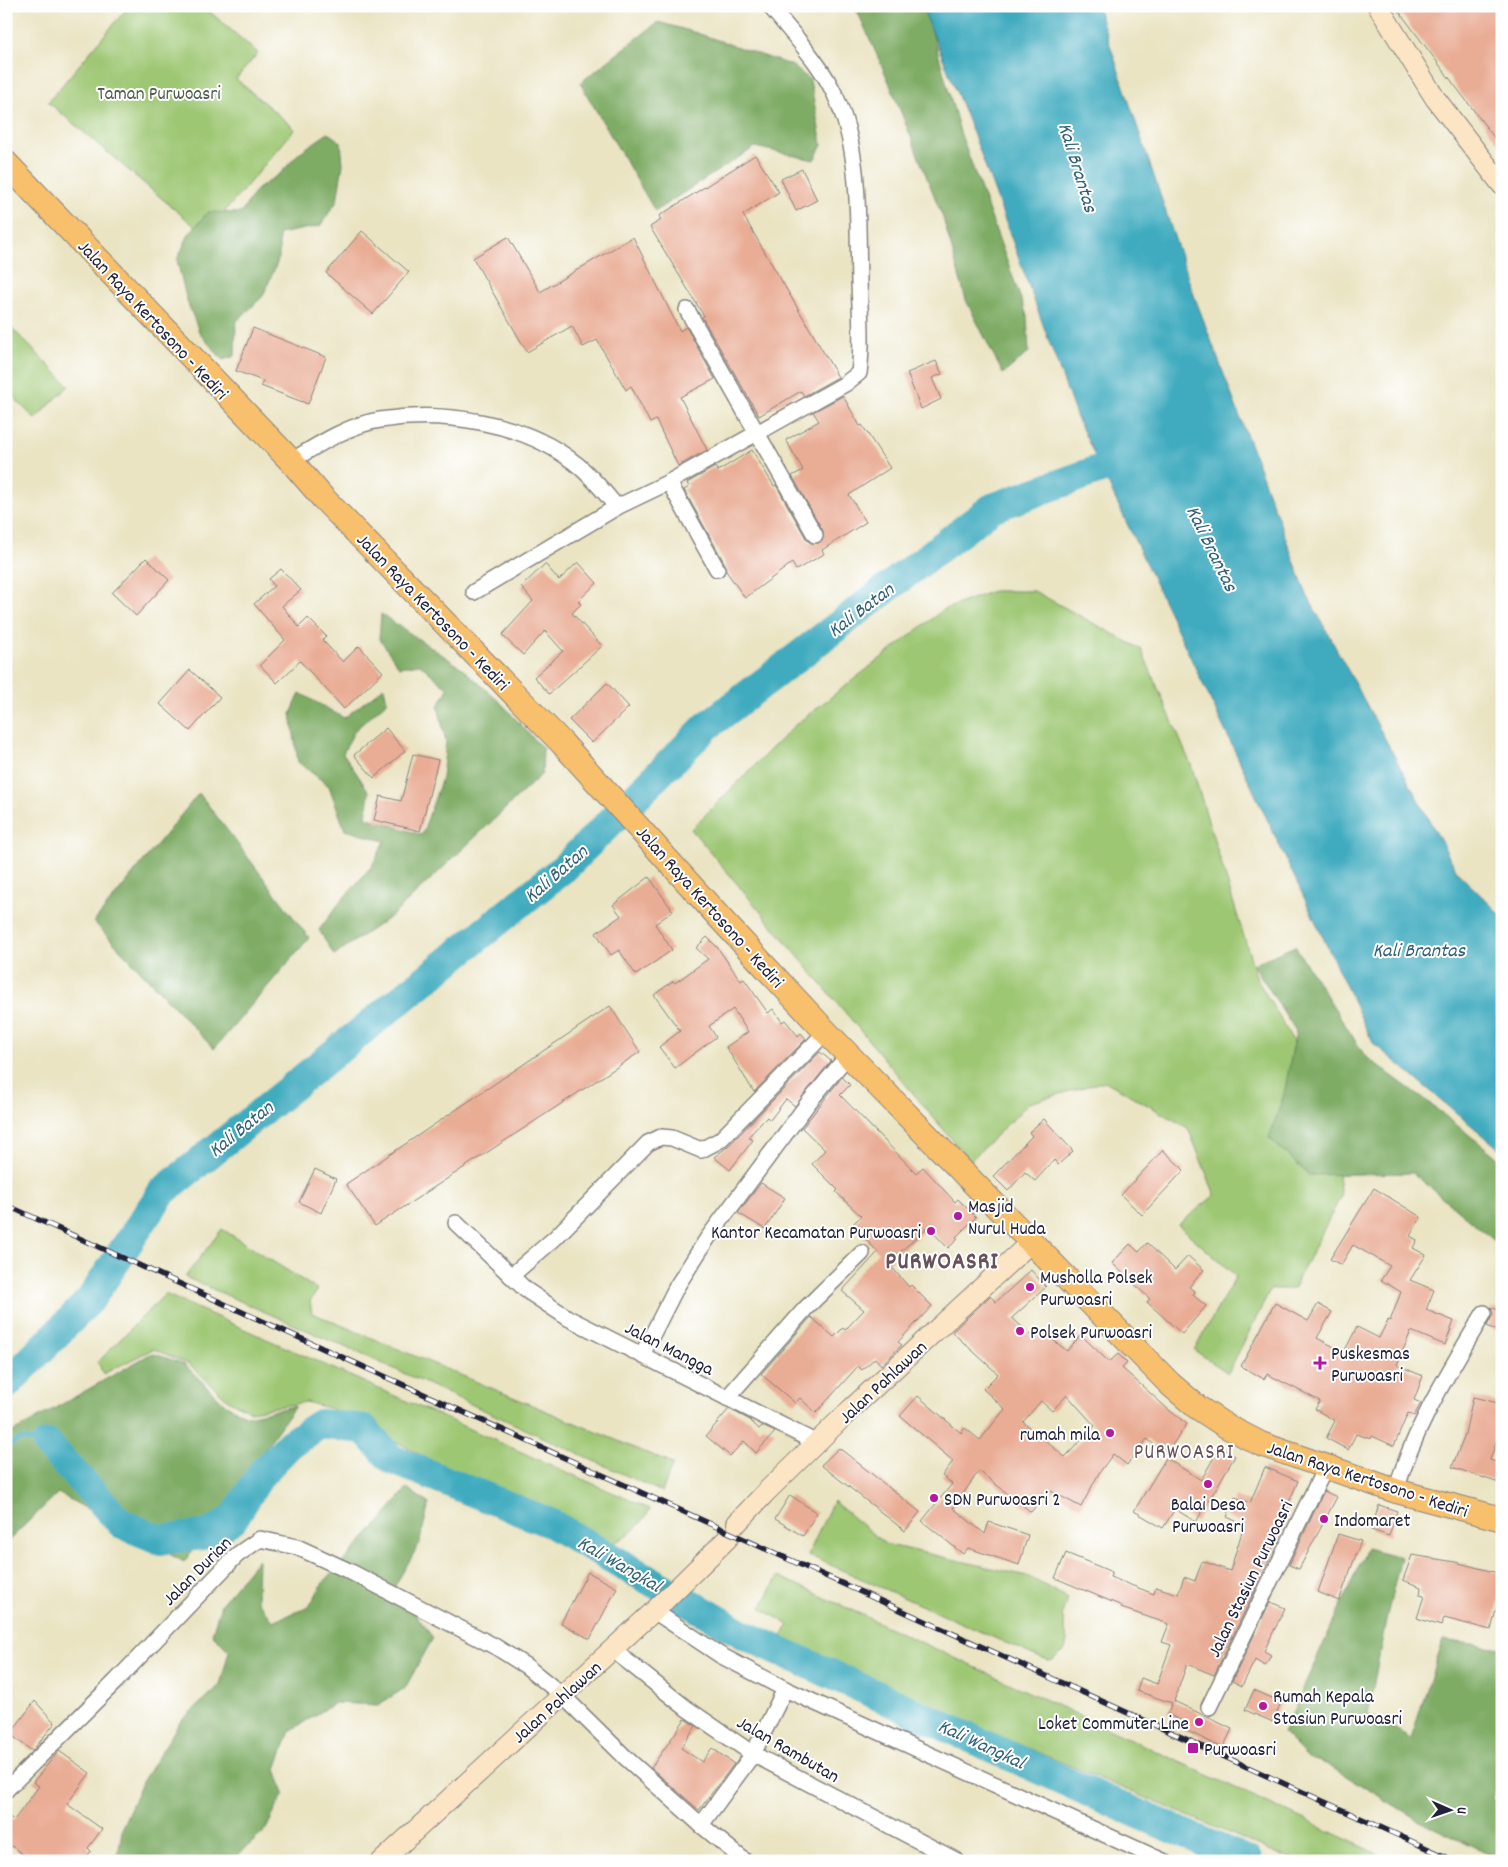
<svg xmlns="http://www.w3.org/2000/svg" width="1508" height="1867" font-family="Dekko,sans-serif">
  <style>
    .green { fill: #9ec773; stroke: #607457 }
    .forest { fill: #7eac65; stroke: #506750 }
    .water { fill: #40abbf; stroke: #31667d }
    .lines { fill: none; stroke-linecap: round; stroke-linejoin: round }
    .stream { stroke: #40abbf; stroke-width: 5 }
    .river { stroke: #40abbf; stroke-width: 30 }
    .building { fill: #e9ac94; fill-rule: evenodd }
    .minor-casing { stroke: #86837f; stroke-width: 18 }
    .secondary-casing { stroke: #86837f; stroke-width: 22 }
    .trunk-casing { stroke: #86837f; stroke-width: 26 }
    .minor { stroke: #fff; stroke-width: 15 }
    .secondary { stroke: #fce5c4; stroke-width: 20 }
    .trunk { stroke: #f8bf6c; stroke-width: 24 }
    .rail-casing { stroke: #22223b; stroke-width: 5.5 }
    .rail { stroke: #fff; stroke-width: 4; stroke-dasharray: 11; stroke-linecap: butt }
    .poi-dot { fill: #b5179e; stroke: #fff; stroke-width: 2 }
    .labels { text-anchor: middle; stroke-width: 4; stroke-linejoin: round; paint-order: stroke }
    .park-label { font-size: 19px; fill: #4d5c4f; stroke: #fff }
    .street-label { font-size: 19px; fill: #22223b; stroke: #fff }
    .poi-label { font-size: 19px; fill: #22223b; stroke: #fff; text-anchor: start }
    .water-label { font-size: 20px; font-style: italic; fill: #306076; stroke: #fff }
    .quarter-label { font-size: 21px; letter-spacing: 1px; fill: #68525a; stroke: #fff }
    .district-label { font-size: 24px; font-weight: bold; letter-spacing: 1px; fill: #68525a; stroke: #fff }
  </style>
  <rect width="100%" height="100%" fill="#fff"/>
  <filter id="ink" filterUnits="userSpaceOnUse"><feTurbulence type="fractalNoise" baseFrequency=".02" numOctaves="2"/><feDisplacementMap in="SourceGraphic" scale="10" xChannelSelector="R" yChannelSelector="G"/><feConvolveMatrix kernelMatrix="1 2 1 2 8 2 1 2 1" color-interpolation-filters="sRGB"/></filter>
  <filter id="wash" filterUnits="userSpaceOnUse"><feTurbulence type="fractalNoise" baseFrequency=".0096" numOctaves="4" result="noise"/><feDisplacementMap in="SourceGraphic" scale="20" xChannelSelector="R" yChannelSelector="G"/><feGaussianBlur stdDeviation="1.12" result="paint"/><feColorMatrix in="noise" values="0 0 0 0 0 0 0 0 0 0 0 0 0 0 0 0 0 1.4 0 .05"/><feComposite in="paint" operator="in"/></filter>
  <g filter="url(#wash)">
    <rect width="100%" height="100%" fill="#eae4c3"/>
    <g class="green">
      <path d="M129 6H203L258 53 236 79 295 129 205 235 48 102Z"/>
      <path d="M6 322 69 386 35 419 6 390Z"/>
      <path d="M993 591H1034L1141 649 1191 765 1257 979 1327 1099 1341 1196 1293 1289H1271L1228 1373 1194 1350 1236 1276 1178 1225 1215 1195 1188 1128 1105 1081 1029 1103 970 1161 691 829 795 725 943 610Z"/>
      <path d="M222 1229 318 1290 310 1301 312 1313 673 1464 662 1492 377 1361 185 1277Z"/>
      <path d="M165 1294 650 1509C641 1528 626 1536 609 1546L481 1486 332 1409 306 1402 251 1411 229 1401 189 1364 153 1349 103 1374 98 1362Z"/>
      <path d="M833 1501 885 1544 1027 1576 1068 1598 1062 1613 1067 1641 1065 1650 1051 1661 1033 1655 808 1555Z"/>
      <path d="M778 1576 1376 1853 1394 1861H1295L777 1642 789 1625 761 1608Z"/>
    </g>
    <g class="forest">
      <path d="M855 6H925L960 132 1027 316 1029 352 1003 374 966 300 943 218 889 82Z"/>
      <path d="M658 22 697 33 793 66 810 80 822 145 814 160 755 147 655 211 580 83Z"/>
      <path d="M328 133 341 142 343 164 337 201 320 226 279 234V258L263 296 236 322 235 356 223 360 200 334 187 301 177 260 189 234 208 212 241 213 256 190 281 173 299 153Z"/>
      <path d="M381 614 462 668 503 705 543 749 542 774 393 915 334 955 319 930 341 901 372 866 385 841 345 830 329 786 298 762 291 714 300 693 344 718 384 687 387 702 355 730 343 753 369 792 366 817 422 835 442 778 446 742 438 706 448 689 420 664 399 667 379 638Z"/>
      <path d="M199 793 309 938 214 1049 94 922Z"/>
      <path d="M1295 946 1365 1056 1429 1103 1502 1161V1247L1413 1173 1309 1175 1269 1138 1284 1095 1296 1031 1253 964Z"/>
      <path d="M152 1353 184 1364 226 1405 247 1416 295 1406 184 1562 58 1493 6 1543V1436Z"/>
      <path d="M407 1488 429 1504 419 1544 395 1586 433 1638 405 1688 378 1705 335 1703 290 1731 276 1769 284 1793 265 1831 231 1861H117L123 1825 142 1782 180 1722 220 1685 229 1651 212 1634 221 1604 258 1559 257 1600 273 1621 309 1607 322 1584 380 1522Z"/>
      <path d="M1367 1548 1401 1557 1386 1620 1368 1714 1411 1738 1443 1640 1502 1648V1775L1492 1798 1502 1811V1861L1420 1821 1326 1764 1308 1758 1283 1733Z"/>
    </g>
    <path class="water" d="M922 6H1097L1191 287 1307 595 1458 873 1502 916V1151L1373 1043 1077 418 975 138Z"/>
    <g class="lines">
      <path class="stream" d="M6 1447 20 1439 47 1444"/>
      <g class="river">
        <path d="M6 1385 90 1300 162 1192 565 867 707 726 992 508 1109 466 1140 458"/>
        <path d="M47 1444 122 1524 161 1540 209 1534 233 1519 261 1474 290 1444 320 1424 364 1429 391 1459 550 1523 745 1635 1093 1794 1248 1861"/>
      </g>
    </g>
    <g id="blocks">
      <g class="building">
        <path d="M1395 6H1502V148Z"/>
        <path d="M755 155 779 192 743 215 838 377 804 396 801 391 759 416 702 317 704 316 650 227 661 220 659 216Z"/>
        <path d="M802 169 817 200 796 211 781 179Z"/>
        <path d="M362 231 409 272 373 314 326 273Z"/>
        <path d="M508 237 540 292 633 237 680 331 686 327 715 379 680 397 707 450 678 466 656 420 650 423 631 386 626 390 597 340 583 347 572 326 527 352 473 258Z"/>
        <path d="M253 328 326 357 308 404 261 386 263 381 236 371Z"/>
        <path d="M936 361 942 374 932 378 941 399 921 409 907 373Z"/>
        <path d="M843 396 860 426 862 425 890 468 849 495 866 522 822 550 824 554 796 570 792 563 745 598 726 571 725 564 684 490 689 487 687 483 715 467 718 471 752 450 774 486 776 485 807 540 811 543H819L823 539V531L792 476 803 470 786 440 819 421 813 412Z"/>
        <path d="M146 558 169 580 136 616 112 593Z"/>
        <path d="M578 562 597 583 578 601 581 604 572 613 602 646 549 694 534 677 563 651 545 631 523 655 502 635 533 601 521 587 545 564 559 580Z"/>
        <path d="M281 569 301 590 282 606 299 627 308 618 326 636 322 640 343 662 359 646 383 672 344 709 300 661 277 683 260 665 285 640 254 604 274 586 269 579Z"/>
        <path d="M190 670 220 697 190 731 160 704Z"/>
        <path d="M607 683 629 707 592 743 569 720Z"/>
        <path d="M386 728 405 751 374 778 354 755Z"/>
        <path d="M413 754 438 760 420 831 374 820 380 796 401 801Z"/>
        <path d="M649 877 673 911 655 924 672 950 636 975 619 950 611 955 596 933 621 916 613 905Z"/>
        <path d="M707 937 717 947 741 981 744 979 768 1013 773 1009 782 1022 785 1020 798 1036 801 1033 806 1039 754 1092 726 1047 748 1032 733 1009 709 1026 716 1037 675 1068 659 1047 680 1031 654 995 673 981 675 983 708 959 696 948Z"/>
        <path d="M610 1006 640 1052 375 1226 346 1184Z"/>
        <path d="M820 1052 831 1061 795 1106 786 1099 770 1120 767 1117 748 1137 753 1140 730 1170 714 1157 727 1147Z"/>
        <path d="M842 1077 850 1085 840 1095 916 1173 923 1167 955 1202 958 1199 976 1217 956 1237 958 1239 948 1248 928 1227 888 1263 909 1287 911 1285 932 1306 898 1342 902 1345 881 1365 875 1358 862 1370 858 1366 816 1413 800 1398 795 1403 761 1374 811 1317 834 1337 843 1328 845 1330 864 1310 842 1291 878 1252 852 1225 861 1216 836 1192 838 1190 812 1164 825 1150 802 1128Z"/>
        <path d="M1044 1119 1073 1151 1058 1165 1054 1160 1035 1181 1025 1172 1008 1191 993 1176 1032 1136 1029 1132Z"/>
        <path d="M1163 1150 1184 1170 1142 1215 1121 1195Z"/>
        <path d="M315 1169 336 1179 321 1213 299 1202Z"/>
        <path d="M761 1183 785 1198 765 1229 738 1213Z"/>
        <path d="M1374 1188 1421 1217 1410 1236 1417 1240 1413 1248 1426 1255 1410 1280 1434 1290 1426 1310 1454 1321 1445 1345 1411 1331 1397 1365 1423 1376 1414 1400 1421 1403 1414 1416 1408 1413 1394 1446 1372 1436 1371 1439 1356 1434 1348 1450 1326 1438 1335 1421 1315 1409 1320 1401 1267 1374 1264 1379 1241 1366 1275 1303 1308 1321 1318 1304 1332 1312 1317 1338 1344 1352 1357 1327 1379 1338 1388 1320 1390 1321 1401 1292 1381 1280 1390 1266 1353 1245 1341 1265 1330 1259Z"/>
        <path d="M1147 1243 1175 1270 1188 1256 1204 1270 1189 1287 1195 1292 1193 1295 1206 1306 1182 1334 1147 1302 1150 1299 1112 1263 1130 1244 1139 1252Z"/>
        <path d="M1031 1270 1046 1287 1012 1318 1036 1339 1042 1331 1067 1351 1081 1335 1109 1362 1118 1354 1127 1363 1122 1368 1169 1410 1187 1424 1166 1454 1147 1439 1127 1465 1113 1454 1099 1473 1081 1507 1049 1490 1031 1512 979 1471 953 1508 985 1534 989 1522 1028 1535 1019 1565 968 1548 963 1554 922 1521 952 1484 942 1476 953 1461 900 1416 918 1396 961 1433 965 1428 980 1440 1005 1409 983 1389 998 1374 952 1332 990 1296 996 1302ZM1067 1395 1095 1426 1065 1457 1023 1422 1041 1401 1052 1411Z"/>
        <path d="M1490 1307 1502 1311V1333L1487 1326 1493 1314Z"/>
        <path d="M1473 1397 1502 1404V1426L1490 1460 1502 1464V1484L1452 1467 1465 1434Z"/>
        <path d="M729 1409 750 1420 759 1429 762 1426 775 1432 756 1453 744 1441 730 1456 706 1436Z"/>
        <path d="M1220 1447 1235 1456 1196 1522 1175 1509 1163 1528 1134 1511 1166 1458 1201 1480Z"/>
        <path d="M839 1448 920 1512 905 1531 821 1465Z"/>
        <path d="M1265 1467 1298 1481 1282 1519 1268 1563 1214 1675 1187 1664 1174 1701 1232 1729 1223 1748 1181 1728 1184 1722 1167 1714 1172 1703 1137 1691 1141 1678 1157 1684 1171 1645 1162 1642 1169 1624 1121 1608 1122 1606 1055 1578 1066 1553 1112 1572 1110 1577 1154 1594 1156 1587 1178 1594 1184 1577 1195 1581 1202 1561 1230 1571 1244 1525 1227 1517 1235 1497 1250 1503Z"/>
        <path d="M1324 1491 1337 1497 1299 1569 1289 1565Z"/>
        <path d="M790 1495 817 1513 803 1536 775 1519Z"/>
        <path d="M1379 1505 1397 1511 1389 1536 1371 1530Z"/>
        <path d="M1338 1534 1361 1541 1339 1601 1318 1592Z"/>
        <path d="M1412 1555 1455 1562 1502 1574V1586L1491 1630 1444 1618 1441 1626 1417 1618 1424 1596 1420 1595 1421 1587 1403 1580Z"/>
        <path d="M588 1572 617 1588 590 1639 561 1623Z"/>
        <path d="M1270 1602 1285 1608 1264 1651 1271 1655 1265 1666 1255 1660 1242 1686 1232 1681Z"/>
        <path d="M1254 1690 1281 1702 1273 1722 1245 1710Z"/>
        <path d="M35 1701 55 1723 32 1751 10 1734Z"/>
        <path d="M685 1719 696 1726 681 1748 702 1762 712 1748 734 1764 699 1810 651 1768Z"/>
        <path d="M59 1751 90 1773 67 1804 102 1829 88 1848 91 1851 84 1861H32L6 1842V1815L14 1820 39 1786 33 1782Z"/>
      </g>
    </g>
  </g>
  <g filter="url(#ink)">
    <use href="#blocks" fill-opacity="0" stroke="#86837f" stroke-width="1"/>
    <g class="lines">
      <g class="minor-casing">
        <g id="minor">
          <path d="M687 310 815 535"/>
          <path d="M291 461C318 445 348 425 380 420 443 410 524 422 575 463 591 475 604 492 617 507"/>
          <path d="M669 482 717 569"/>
          <path d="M474 592 617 507 669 482 845 384 859 373C863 343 860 312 859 282 857 220 862 152 835 95 820 62 792 34 770 6"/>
          <path d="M456 1223 526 1290 568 1318 817 1443"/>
          <path d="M511 1276 555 1238 648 1143 661 1137 672 1138 701 1150 720 1140 826 1032"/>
          <path d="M642 1355 677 1286 707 1239 809 1102 849 1054"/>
          <path d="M727 1398 805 1309 862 1253"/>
          <path d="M1396 1491C1414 1427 1450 1370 1484 1313"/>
          <path d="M654 1611 720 1655 785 1689 1163 1861"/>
          <path d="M613 1650 686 1708 753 1754 957 1861"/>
          <path d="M1209 1707 1325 1468"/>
          <path d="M6 1790 116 1681 237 1555 260 1539 297 1547 349 1571 496 1647 526 1666 562 1695 626 1758 701 1825 753 1754 785 1689"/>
          <path d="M701 1825 745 1861"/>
        </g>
      </g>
      <g class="secondary-casing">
        <g id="secondary">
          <path d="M1378 6 1435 98 1502 185"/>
          <path d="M737 1523 767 1491 851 1409 1031 1242"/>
          <path d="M382 1861 654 1611 728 1538"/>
        </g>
      </g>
      <g class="trunk-casing">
        <path id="trunk" d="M6 163 291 461 323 498 562 743 719 917 826 1032 1170 1384 1197 1407 1226 1426 1261 1444 1396 1491 1502 1519"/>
      </g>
      <use href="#minor" class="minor"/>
      <use href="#secondary" class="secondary"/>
      <use href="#trunk" class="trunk"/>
      <g class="rail-casing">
        <path id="rail" d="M6 1205 1455 1861"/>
      </g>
      <use href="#rail" class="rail"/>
    </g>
  </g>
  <g class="poi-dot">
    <circle cx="958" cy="1216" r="5"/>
    <circle cx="931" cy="1231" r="5"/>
    <circle cx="1030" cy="1287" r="5"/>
    <circle cx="1020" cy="1331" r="5"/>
    <path d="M1317.5 1355.5h5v5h5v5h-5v5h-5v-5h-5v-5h5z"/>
    <circle cx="1110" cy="1433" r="5"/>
    <circle cx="1208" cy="1484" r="5"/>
    <circle cx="934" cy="1498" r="5"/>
    <circle cx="1324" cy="1519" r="5"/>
    <circle cx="1263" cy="1706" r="5"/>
    <circle cx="1199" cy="1722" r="5"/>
    <rect x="1187" y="1742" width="12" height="12" rx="2.5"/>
  </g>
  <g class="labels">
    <g class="park-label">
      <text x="159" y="99">Taman Purwoasri</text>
    </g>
    <g class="street-label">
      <text transform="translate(154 319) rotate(47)" y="7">Jalan Raya Kertosono - Kediri</text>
      <text transform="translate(434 611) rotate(46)" y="7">Jalan Raya Kertosono - Kediri</text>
      <text transform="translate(711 906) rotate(48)" y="7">Jalan Raya Kertosono - Kediri</text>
      <text transform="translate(670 1347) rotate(27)" y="7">Jalan Mangga</text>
      <text transform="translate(882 1381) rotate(-43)" y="7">Jalan Pahlawan</text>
      <text transform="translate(1368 1478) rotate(18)" y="7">Jalan Raya Kertosono - Kediri</text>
      <text transform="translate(196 1570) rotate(-45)" y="7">Jalan Durian</text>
      <text transform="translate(1249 1578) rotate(-64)" y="7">Jalan Stasiun Purwoasri</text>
      <text transform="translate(556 1701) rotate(-42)" y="7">Jalan Pahlawan</text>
      <text transform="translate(789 1748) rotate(30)" y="7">Jalan Rambutan</text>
    </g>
    <g class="poi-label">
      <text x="968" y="1212">Masjid<tspan x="968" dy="22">Nurul Huda</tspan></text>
      <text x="921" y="1238" text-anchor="end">Kantor Kecamatan Purwoasri</text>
      <text x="1040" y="1283">Musholla Polsek<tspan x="1040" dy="22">Purwoasri</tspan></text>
      <text x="1030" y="1338">Polsek Purwoasri</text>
      <text x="1331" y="1359">Puskesmas<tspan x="1331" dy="22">Purwoasri</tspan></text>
      <text x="1100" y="1440" text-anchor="end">rumah mila</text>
      <text x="944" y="1505">SDN Purwoasri 2</text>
      <text x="1208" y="1510" text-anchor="middle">Balai Desa<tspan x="1208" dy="22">Purwoasri</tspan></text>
      <text x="1334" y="1526">Indomaret</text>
      <text x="1273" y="1702">Rumah Kepala<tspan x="1273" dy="22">Stasiun Purwoasri</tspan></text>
      <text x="1189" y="1729" text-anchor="end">Loket Commuter Line</text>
      <text x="1204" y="1755">Purwoasri</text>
    </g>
    <g class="water-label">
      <text transform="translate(1079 167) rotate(73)" y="7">Kali Brantas</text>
      <text transform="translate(1213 548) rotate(64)" y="7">Kali Brantas</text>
      <text transform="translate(860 609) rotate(-37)" y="7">Kali Batan</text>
      <text transform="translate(555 873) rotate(-41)" y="7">Kali Batan</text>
      <text x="1419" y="956">Kali Brantas</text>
      <text transform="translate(240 1128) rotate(-39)" y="7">Kali Batan</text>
      <text transform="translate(620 1563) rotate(30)" y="7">Kali Wangkal</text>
      <text transform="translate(982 1743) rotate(25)" y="7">Kali Wangkal</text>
    </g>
    <g class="quarter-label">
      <text x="1184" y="1458">PURWOASRI</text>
    </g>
    <g class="district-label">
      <text x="942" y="1268">PURWOASRI</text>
    </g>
  </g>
  <rect width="1508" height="1867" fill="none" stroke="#fff" stroke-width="25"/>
  <g transform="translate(1450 1810) rotate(92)" stroke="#ffffff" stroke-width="4" paint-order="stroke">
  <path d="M0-4L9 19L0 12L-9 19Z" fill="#22223b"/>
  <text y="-8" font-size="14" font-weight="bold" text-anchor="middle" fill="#22223b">U</text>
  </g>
</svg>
